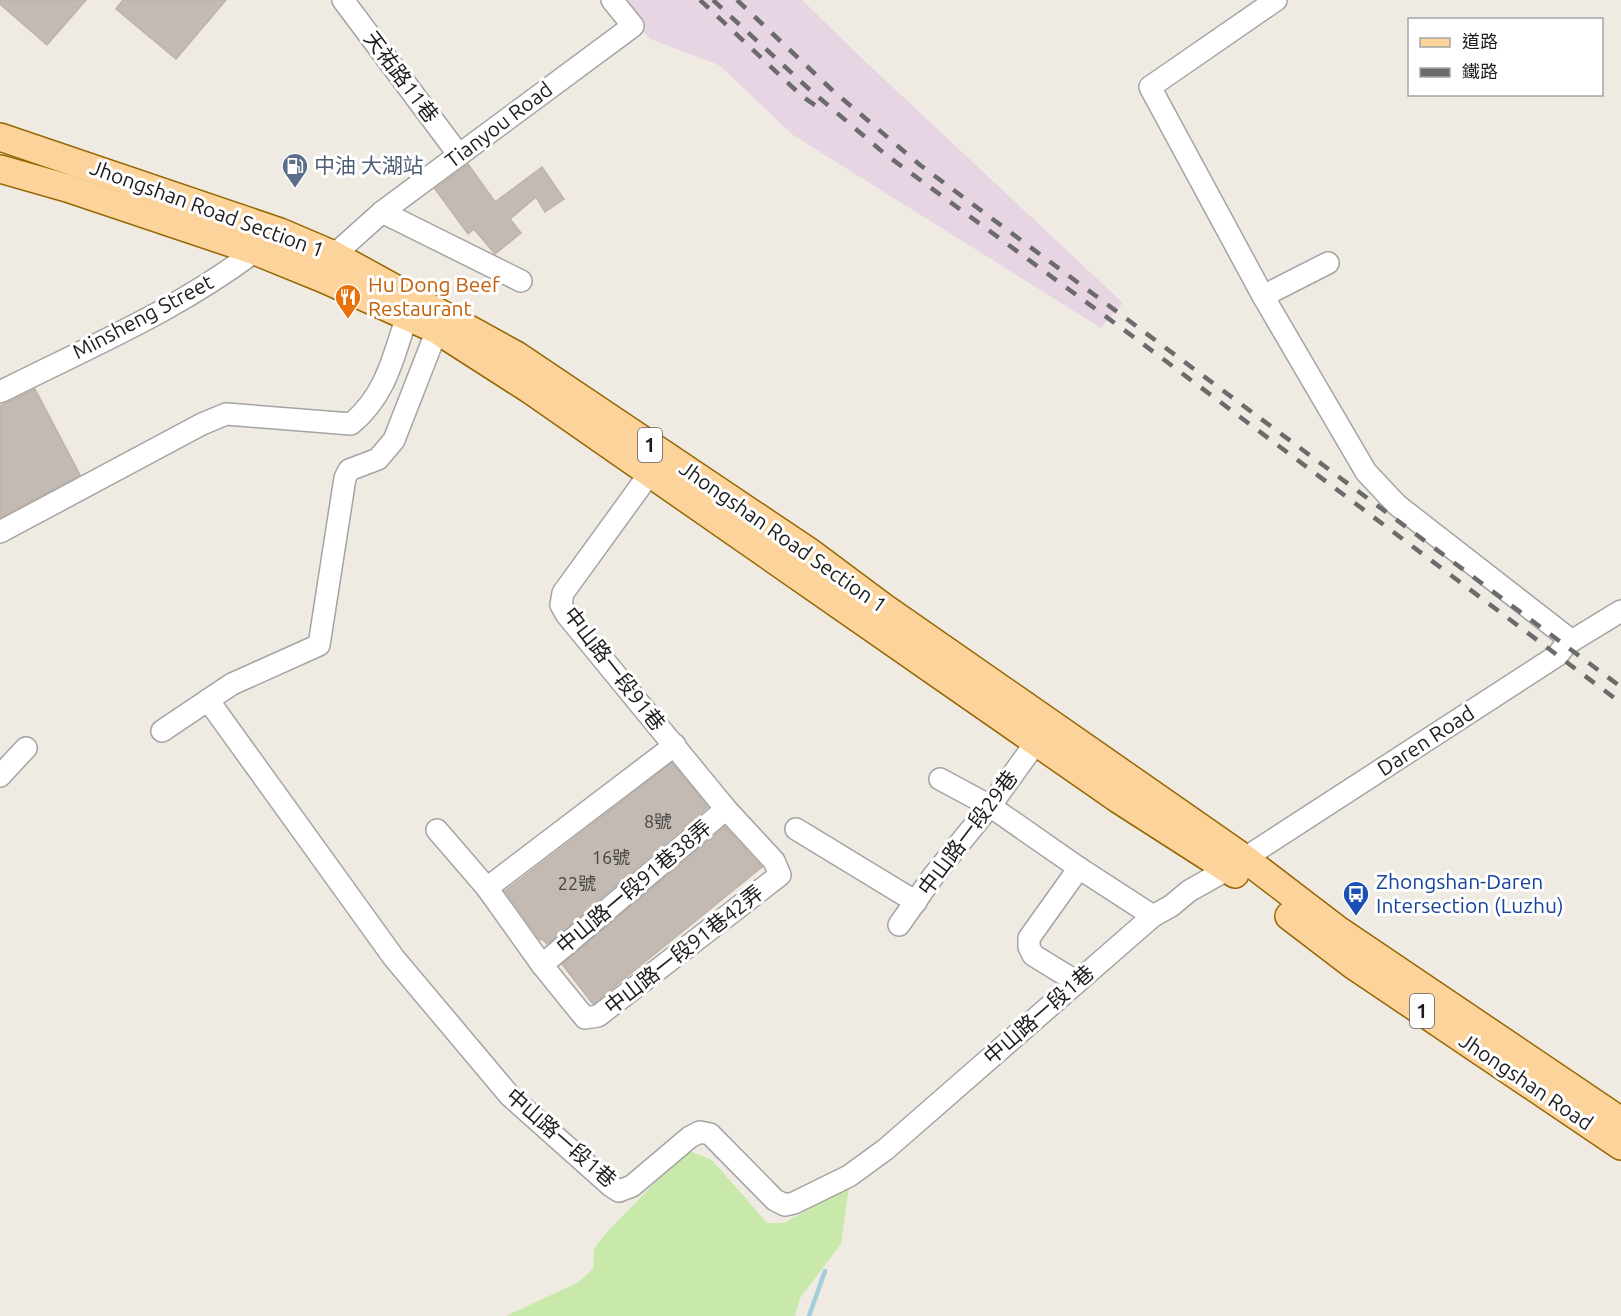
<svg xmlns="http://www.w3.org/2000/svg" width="1621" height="1316" font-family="Ubuntu,'Noto Sans TC',sans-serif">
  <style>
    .industrial { fill: #e8d5e4 }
    .grass { fill: #c8e9a9 }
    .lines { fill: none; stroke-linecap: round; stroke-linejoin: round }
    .stream { stroke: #a3cfdd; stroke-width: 4.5 }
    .building { fill: #c3bab3; stroke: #c0b2a6; stroke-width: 1.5 }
    .minor-casing { stroke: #a4a4a4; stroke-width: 24 }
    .major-casing { stroke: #976600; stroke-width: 30 }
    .minor { stroke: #fff; stroke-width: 21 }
    .major { stroke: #fcd39b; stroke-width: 27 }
    .rail { stroke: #6b6b6b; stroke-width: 4.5; stroke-dasharray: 12 12; stroke-linecap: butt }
    .labels { text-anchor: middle; stroke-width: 6; stroke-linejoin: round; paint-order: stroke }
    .number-label { font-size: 18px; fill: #464442 }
    .shield { fill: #fff; stroke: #616161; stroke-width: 1.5 }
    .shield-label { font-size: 20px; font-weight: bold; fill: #1d1d1d }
    .street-label { font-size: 21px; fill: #1d1d1d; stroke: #fff }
    .service-label { font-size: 21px; fill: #4e5e75; stroke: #fff; text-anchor: start }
    .food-label { font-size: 21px; fill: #c56008; stroke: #fff; text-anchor: start }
    .transit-label { font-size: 21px; fill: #164399; stroke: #fff; text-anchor: start }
  </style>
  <rect width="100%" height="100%" fill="#efebe3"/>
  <path class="industrial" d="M617 0H802L869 65 1123 303 1101 328 793 135 719 65 650 39Z"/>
  <path class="grass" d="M692 1152 712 1160 767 1223H784L849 1187 841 1244 800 1298 795 1316H506L577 1283 593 1269 594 1249 606 1233 681 1156Z"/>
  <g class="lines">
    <path class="stream" d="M809 1316 825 1271"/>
  </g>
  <g class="building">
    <path d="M0 0H86L47 45 0 4Z"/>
    <path d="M123 0H226L176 59 116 9Z"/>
    <path d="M468 164 495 202 542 167 564 199 545 212 536 197 510 219 521 233 495 254 474 229 468 234 435 189Z"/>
    <path d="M35 389 80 475 0 518V406Z"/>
    <path d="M672 763 708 807 547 944 542 939 540 940 505 891Z"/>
    <path d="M725 827 762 867 593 1004 562 964Z"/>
  </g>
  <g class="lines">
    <g class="minor-casing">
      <g id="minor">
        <path d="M343 0 459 155"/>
        <path d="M1276 0 1150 87 1263 296 1366 472 1397 505 1572 641"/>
        <path d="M382 212 521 281"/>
        <path d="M329 267 334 255 382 212 633 26 612 0"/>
        <path d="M1263 296 1328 263"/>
        <path d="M0 392C89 347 185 307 263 245"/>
        <path d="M0 532 202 424 226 414 351 424C386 395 393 358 407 316"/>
        <path d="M208 700 394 958 510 1096 611 1186 619 1191 632 1186 690 1137 700 1132 710 1134 775 1200 785 1205 794 1203 849 1176 886 1149 1153 916 1171 906 1189 891 1228 869 1558 655 1565 645 1621 611"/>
        <path d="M162 731 232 684 319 645 345 478 349 470 378 459 394 440 437 330"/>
        <path d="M0 776 26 748"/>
        <path d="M940 779 990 806 1079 868 1153 916"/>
        <path d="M796 829 916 902"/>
        <path d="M437 830 487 888 542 965 585 1018 598 1016 780 875 774 861 726 809 566 614 561 605 563 593 658 462"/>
        <path d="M487 888 675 745"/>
        <path d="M899 925 934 875 990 806 1037 741"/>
        <path d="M542 965 726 809"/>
        <path d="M1077 982 1033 955 1029 947V938L1079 868"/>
      </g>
    </g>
    <g class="major-casing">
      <g id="major">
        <path d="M0 137 280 232 334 255 516 355 811 553 882 606 1244 858 1338 930 1621 1121"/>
        <path d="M0 169 67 188 255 251 324 279 437 330 529 389 1118 799 1235 874"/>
        <path d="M1289 916 1353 965 1621 1146"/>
      </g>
    </g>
    <use href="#minor" class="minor"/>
    <use href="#major" class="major"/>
    <g class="rail">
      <path d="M700 0 803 97 825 112"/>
      <path d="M713 0 809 89 885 154 1139 341 1621 703"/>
      <path d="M737 0 831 89 920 165 1621 687"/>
    </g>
  </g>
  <defs>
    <g id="fuel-pin" transform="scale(1.35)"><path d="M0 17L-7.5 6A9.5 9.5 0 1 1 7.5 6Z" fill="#5c6f8a" stroke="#fff"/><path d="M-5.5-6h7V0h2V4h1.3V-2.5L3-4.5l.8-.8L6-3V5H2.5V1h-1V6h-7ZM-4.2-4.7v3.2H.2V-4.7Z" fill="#fff"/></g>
    <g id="restaurant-pin" transform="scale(1.35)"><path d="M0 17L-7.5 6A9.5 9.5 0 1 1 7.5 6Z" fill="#e8710a" stroke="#fff"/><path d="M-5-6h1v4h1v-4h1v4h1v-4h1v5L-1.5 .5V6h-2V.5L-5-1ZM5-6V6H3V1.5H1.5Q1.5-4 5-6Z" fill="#fff"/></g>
    <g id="bus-pin" transform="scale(1.35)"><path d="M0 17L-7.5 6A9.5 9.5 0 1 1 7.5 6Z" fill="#1a4fb4" stroke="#fff"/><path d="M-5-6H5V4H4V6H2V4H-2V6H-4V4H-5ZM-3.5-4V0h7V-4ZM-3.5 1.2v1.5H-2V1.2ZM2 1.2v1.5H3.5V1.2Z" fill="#fff"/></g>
  </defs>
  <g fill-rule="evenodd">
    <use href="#fuel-pin" x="295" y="166"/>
    <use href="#restaurant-pin" x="348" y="297"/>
    <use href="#bus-pin" x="1356" y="894"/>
  </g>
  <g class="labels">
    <g class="number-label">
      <text x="658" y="828">8號</text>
      <text x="611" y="864">16號</text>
      <text x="577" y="890">22號</text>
    </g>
    <g class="shield">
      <rect x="638" y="428" width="24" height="34" rx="4.5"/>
      <rect x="1410" y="994" width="24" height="34" rx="4.5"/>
    </g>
    <g class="shield-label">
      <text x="650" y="452">1</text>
      <text x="1422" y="1018">1</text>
    </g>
    <g class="street-label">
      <text transform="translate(401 77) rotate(53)" y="7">天祐路11巷</text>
      <text transform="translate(499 125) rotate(-37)" y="7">Tianyou Road</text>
      <text transform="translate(207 209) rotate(20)" y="7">Jhongshan Road Section 1</text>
      <text transform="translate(143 317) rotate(-28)" y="7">Minsheng Street</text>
      <text transform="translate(783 537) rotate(35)" y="7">Jhongshan Road Section 1</text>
      <text transform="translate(614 669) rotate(52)" y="7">中山路一段91巷</text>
      <text transform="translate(1426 741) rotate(-33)" y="7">Daren Road</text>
      <text transform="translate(968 833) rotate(-53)" y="7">中山路一段29巷</text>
      <text transform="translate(634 887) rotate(-40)" y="7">中山路一段91巷38弄</text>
      <text transform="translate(684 950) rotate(-38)" y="7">中山路一段91巷42弄</text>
      <text transform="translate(1039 1015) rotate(-41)" y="7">中山路一段1巷</text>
      <text transform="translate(1526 1082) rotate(34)" y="7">Jhongshan Road</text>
      <text transform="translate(561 1138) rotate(41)" y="7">中山路一段1巷</text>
    </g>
    <g class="service-label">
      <text x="314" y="173">中油 大湖站</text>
    </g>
    <g class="food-label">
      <text x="368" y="292">Hu Dong Beef<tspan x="368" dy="24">Restaurant</tspan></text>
    </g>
    <g class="transit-label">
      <text x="1376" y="889">Zhongshan-Daren<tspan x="1376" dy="24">Intersection (Luzhu)</tspan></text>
    </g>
  </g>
  <rect x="1408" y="18" width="195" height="78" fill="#ffffff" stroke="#a5a5a5" stroke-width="1.5"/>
  <rect x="1420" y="38" width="30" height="9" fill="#fcd39b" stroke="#a5a5a5" stroke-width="1.5"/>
  <text x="1462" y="48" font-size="18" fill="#1d1d1d">道路</text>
  <rect x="1420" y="68" width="30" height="9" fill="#6b6b6b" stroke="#a5a5a5" stroke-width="1.5"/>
  <text x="1462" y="78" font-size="18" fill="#1d1d1d">鐵路</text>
</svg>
